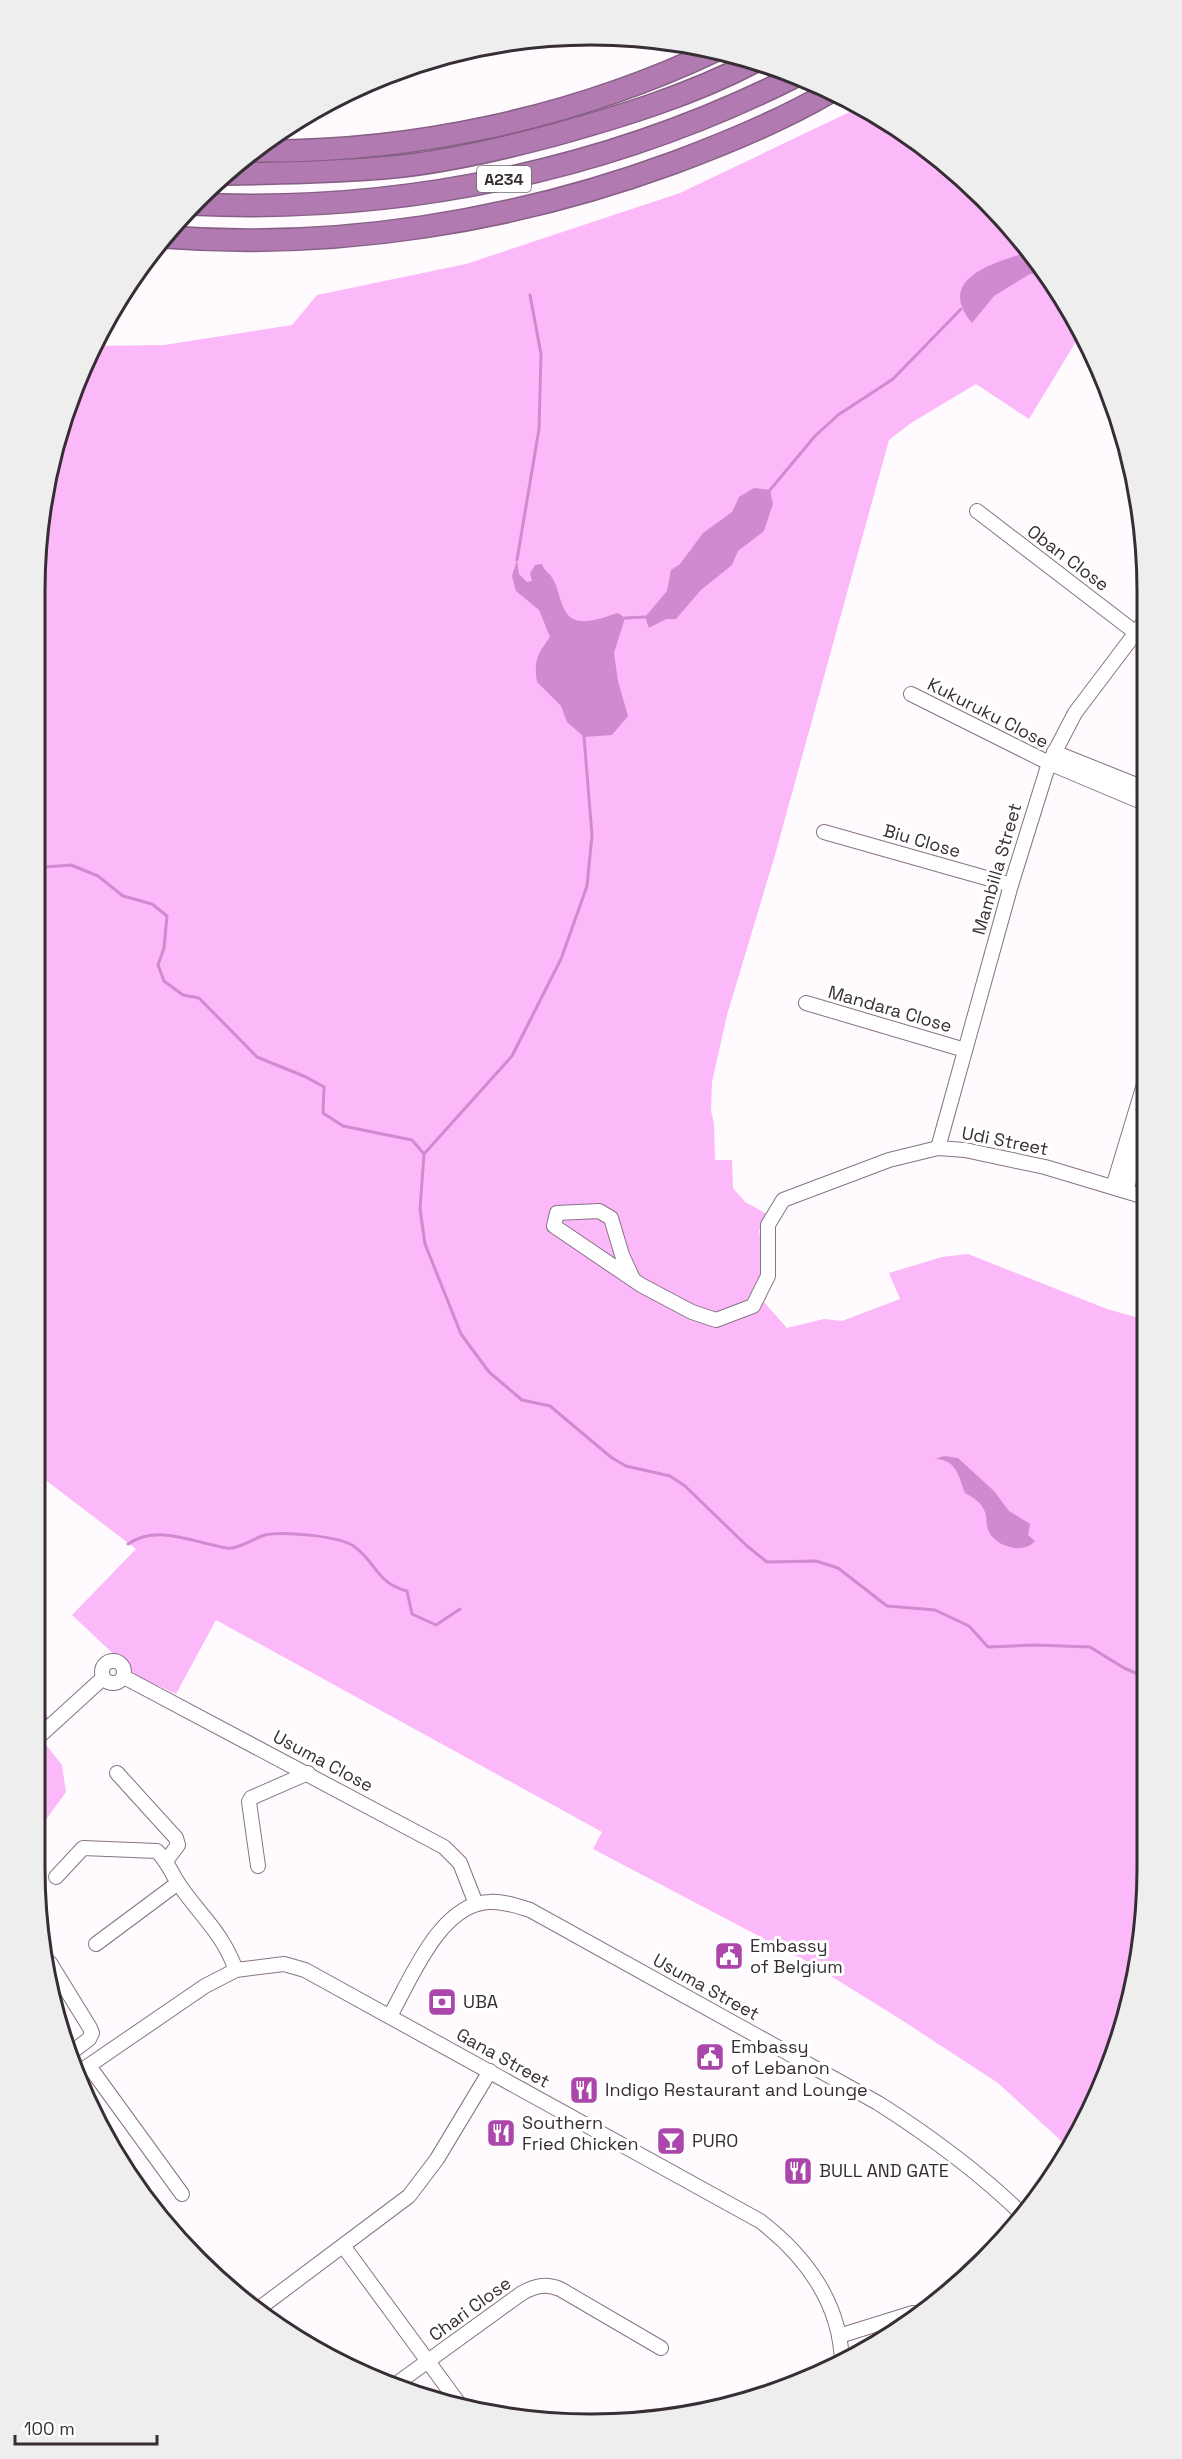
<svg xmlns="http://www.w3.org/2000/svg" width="1182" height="2459" font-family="'Space Grotesk',sans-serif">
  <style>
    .green { fill: #fbb9f9 }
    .water { fill: #d18acf }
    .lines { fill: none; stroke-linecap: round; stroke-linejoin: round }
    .stream { stroke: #d18acf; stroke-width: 3 }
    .minor-casing { stroke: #877386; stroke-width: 16 }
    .highway-casing { stroke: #865f85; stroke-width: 24 }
    .minor { stroke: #fff; stroke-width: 14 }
    .highway { stroke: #b17ab0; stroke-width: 21 }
    .labels { text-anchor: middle; stroke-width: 6; stroke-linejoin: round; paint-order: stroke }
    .shield { fill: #fff; stroke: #726c72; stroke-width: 1.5 }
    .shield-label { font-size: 16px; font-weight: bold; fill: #362d35 }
    .street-label { font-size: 18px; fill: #362d35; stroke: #fff }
    .poi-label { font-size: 18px; fill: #362d35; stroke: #fff; text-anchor: start }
    .rim { fill: none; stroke: #362d35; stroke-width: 3 }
  </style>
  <rect width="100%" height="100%" fill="#fefafe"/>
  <g class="green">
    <path d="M858 108 929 149 1032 252 1080 335 1029 419 976 384 911 423 889 440 775 855 727 1015 712 1082 711 1111 714 1124 715 1160H732L733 1188 745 1202 767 1214 759 1231 765 1257 763 1276 755 1292 787 1328 824 1319 842 1321 900 1299 889 1273 942 1257 968 1254 1107 1309 1146 1320 1147 1868 1137 1977 1105 2081 1069 2148 998 2083 897 2017 808 1962 593 1849 602 1832 216 1620 176 1694 137 1676 72 1615 136 1549 35 1472V591L45 482 77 378 94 346 164 345 292 325 317 295 466 264 680 193Z"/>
    <path d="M35 1699 57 1730 43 1741 62 1765 66 1792 35 1835Z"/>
  </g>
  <g class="water">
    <path d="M1032 251 1044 273 1030 274 994 296 972 323C933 277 999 261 1032 251Z"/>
    <path d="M754 488 770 490 773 504 764 531 738 551 732 565 701 590 676 619H666L649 628 645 617 667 591 671 570 680 564 703 533 732 512 739 497Z"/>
    <path d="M517 560 519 574 527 582 532 581 530 573 535 565 542 564C544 571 550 573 553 579 559 589 560 606 568 615 580 628 604 617 618 613L625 618 614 653 618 681 628 716 612 735 584 737 567 722 561 706 537 682C534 660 537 655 550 637L539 610 516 591 512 576Z"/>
    <path d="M944 1456 958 1458 994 1491 1009 1511 1030 1524 1028 1535 1035 1541C1023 1555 995 1547 988 1530 986 1525 987 1517 985 1512 981 1502 974 1498 965 1493 958 1475 957 1460 935 1459Z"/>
  </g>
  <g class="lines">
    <g class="stream">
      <path d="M770 490 815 436 838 415 893 379 961 309"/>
      <path d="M517 560 539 429 541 354 530 295"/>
      <path d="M625 618 645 617"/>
      <path d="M35 861 45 867 71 865 98 876 123 896 152 904 167 916 164 948 158 965 164 981 183 995 199 998 257 1057 306 1077 324 1087 323 1113 343 1126 412 1140 424 1154 420 1209 425 1244 461 1334 489 1372 522 1400 550 1406 612 1458 626 1466 670 1476 685 1486 747 1546 767 1562 816 1561 838 1568 887 1606 935 1610 969 1626 988 1647 1035 1645 1090 1647 1124 1668 1147 1678"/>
      <path d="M424 1154 512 1056 561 959 587 886 592 835 584 737"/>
      <path d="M128 1544C155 1526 185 1539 213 1545 218 1546 226 1549 231 1548 243 1547 254 1538 265 1535 283 1531 336 1536 352 1545 375 1559 375 1583 407 1591L412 1614 436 1625 460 1609"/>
    </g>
    <g class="minor-casing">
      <g id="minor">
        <path d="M977 511 1136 633"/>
        <path d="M911 694 1049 763 1144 803"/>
        <path d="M1054 752 1144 788"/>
        <path d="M824 832 1011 885"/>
        <path d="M806 1003 965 1050"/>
        <path d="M938 1148 1011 885 1049 763 1075 713 1143 623"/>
        <path d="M1113 1187 1145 1081"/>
        <path d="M1126 1191 1145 1126"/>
        <path d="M633 1279 622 1255 611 1218 599 1211 557 1213 554 1226 641 1285 692 1312 716 1320 753 1306 768 1276V1225L783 1200 889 1160 938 1148 965 1150 1045 1167 1145 1197"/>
        <circle cx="113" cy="1672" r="11"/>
        <path d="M124 1677 444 1847 460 1863 476 1904"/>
        <path d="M35 1740 103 1678"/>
        <path d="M117 1773 176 1838 178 1845 166 1861"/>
        <path d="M258 1866 249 1802 251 1798 308 1773"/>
        <path d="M56 1877 83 1848 157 1851C167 1861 171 1872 178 1883 200 1916 221 1930 236 1970"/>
        <path d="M96 1944 178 1883"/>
        <path d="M50 1963 90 2028 92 2033 89 2039 68 2055"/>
        <path d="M390 2016C411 1979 440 1904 489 1902 503 1901 517 1906 530 1910L878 2103C930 2136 979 2172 1023 2215"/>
        <path d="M89 2066 182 2194"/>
        <path d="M78 2073 205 1986 236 1970 284 1964 305 1970 760 2221C806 2256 841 2304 842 2364"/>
        <path d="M344 2247 460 2405"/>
        <path d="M257 2310 409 2196 437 2159 490 2071"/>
        <path d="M839 2336 913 2313"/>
        <path d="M399 2382 522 2293C535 2286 545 2283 560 2289L661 2348"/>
      </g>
    </g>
    <g class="highway-casing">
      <g id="highway">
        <path d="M254 151C412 153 574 118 717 50"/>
        <path d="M226 174C285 173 344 172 403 166 454 160 505 148 554 135 622 116 691 95 754 62"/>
        <path d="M192 204C402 214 611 170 798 75"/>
        <path d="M165 237C337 250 512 222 673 163 727 143 781 121 830 92"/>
      </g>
    </g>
    <use href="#minor" class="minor"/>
    <use href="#highway" class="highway"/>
  </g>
  <defs>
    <g id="civic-square" transform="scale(1.5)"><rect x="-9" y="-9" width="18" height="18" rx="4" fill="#ab46ab" stroke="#fff"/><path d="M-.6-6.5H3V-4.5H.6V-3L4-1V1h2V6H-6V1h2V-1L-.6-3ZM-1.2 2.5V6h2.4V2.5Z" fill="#fff"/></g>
    <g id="bank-square" transform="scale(1.5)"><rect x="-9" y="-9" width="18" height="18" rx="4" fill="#ab46ab" stroke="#fff"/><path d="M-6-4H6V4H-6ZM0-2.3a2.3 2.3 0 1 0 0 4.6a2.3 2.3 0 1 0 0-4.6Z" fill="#fff"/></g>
    <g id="restaurant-square" transform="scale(1.5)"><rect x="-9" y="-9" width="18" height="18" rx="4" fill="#ab46ab" stroke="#fff"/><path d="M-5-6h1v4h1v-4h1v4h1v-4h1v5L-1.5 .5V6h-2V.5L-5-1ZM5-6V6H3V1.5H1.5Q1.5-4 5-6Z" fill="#fff"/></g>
    <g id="bar-square" transform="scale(1.5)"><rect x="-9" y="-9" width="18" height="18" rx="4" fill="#ab46ab" stroke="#fff"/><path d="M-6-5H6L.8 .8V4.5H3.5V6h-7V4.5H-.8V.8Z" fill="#fff"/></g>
  </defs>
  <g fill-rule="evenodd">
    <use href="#civic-square" x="729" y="1956"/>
    <use href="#bank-square" x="442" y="2002"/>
    <use href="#civic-square" x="710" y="2057"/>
    <use href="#restaurant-square" x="584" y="2090"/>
    <use href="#restaurant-square" x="501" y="2133"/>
    <use href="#bar-square" x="671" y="2141"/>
    <use href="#restaurant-square" x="798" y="2171"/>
  </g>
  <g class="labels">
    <rect class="shield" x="477" y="166" width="54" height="26" rx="4.5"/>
    <g class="shield-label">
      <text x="504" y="185">A234</text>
    </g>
    <g class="street-label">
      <text transform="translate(1068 558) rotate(37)" y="6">Oban Close</text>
      <text transform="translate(988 713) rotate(27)" y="6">Kukuruku Close</text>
      <text transform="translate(922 841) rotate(16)" y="6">Biu Close</text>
      <text transform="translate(997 869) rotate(-74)" y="6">Mambilla Street</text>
      <text transform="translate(890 1009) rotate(16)" y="6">Mandara Close</text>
      <text transform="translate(1005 1141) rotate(11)" y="6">Udi Street</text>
      <text transform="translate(323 1761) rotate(28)" y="6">Usuma Close</text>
      <text transform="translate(706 1987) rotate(29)" y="6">Usuma Street</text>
      <text transform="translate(503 2058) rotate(29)" y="6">Gana Street</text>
      <text transform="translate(470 2309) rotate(-36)" y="6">Chari Close</text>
    </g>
    <g class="poi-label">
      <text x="750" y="1952">Embassy<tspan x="750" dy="21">of Belgium</tspan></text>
      <text x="463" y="2008">UBA</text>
      <text x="731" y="2053">Embassy<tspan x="731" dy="21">of Lebanon</tspan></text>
      <text x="605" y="2096">Indigo Restaurant and Lounge</text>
      <text x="522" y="2129">Southern<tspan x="522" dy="21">Fried Chicken</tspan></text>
      <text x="692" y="2147">PURO</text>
      <text x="819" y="2177">BULL AND GATE</text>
    </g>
  </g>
  <path d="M0 0H1182V2459H0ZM591 45H591A546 546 0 0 1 1137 591V1868A546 546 0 0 1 591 2414H591A546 546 0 0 1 45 1868V591A546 546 0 0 1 591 45Z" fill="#efeeef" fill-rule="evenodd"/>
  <path class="rim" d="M591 45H591A546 546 0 0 1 1137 591V1868A546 546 0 0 1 591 2414H591A546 546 0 0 1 45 1868V591A546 546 0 0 1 591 45Z"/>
  <path d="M15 2435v9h142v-9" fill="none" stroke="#362d35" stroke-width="3"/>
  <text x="24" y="2435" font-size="18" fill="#362d35" stroke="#ffffff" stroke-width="4.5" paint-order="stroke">100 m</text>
</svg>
